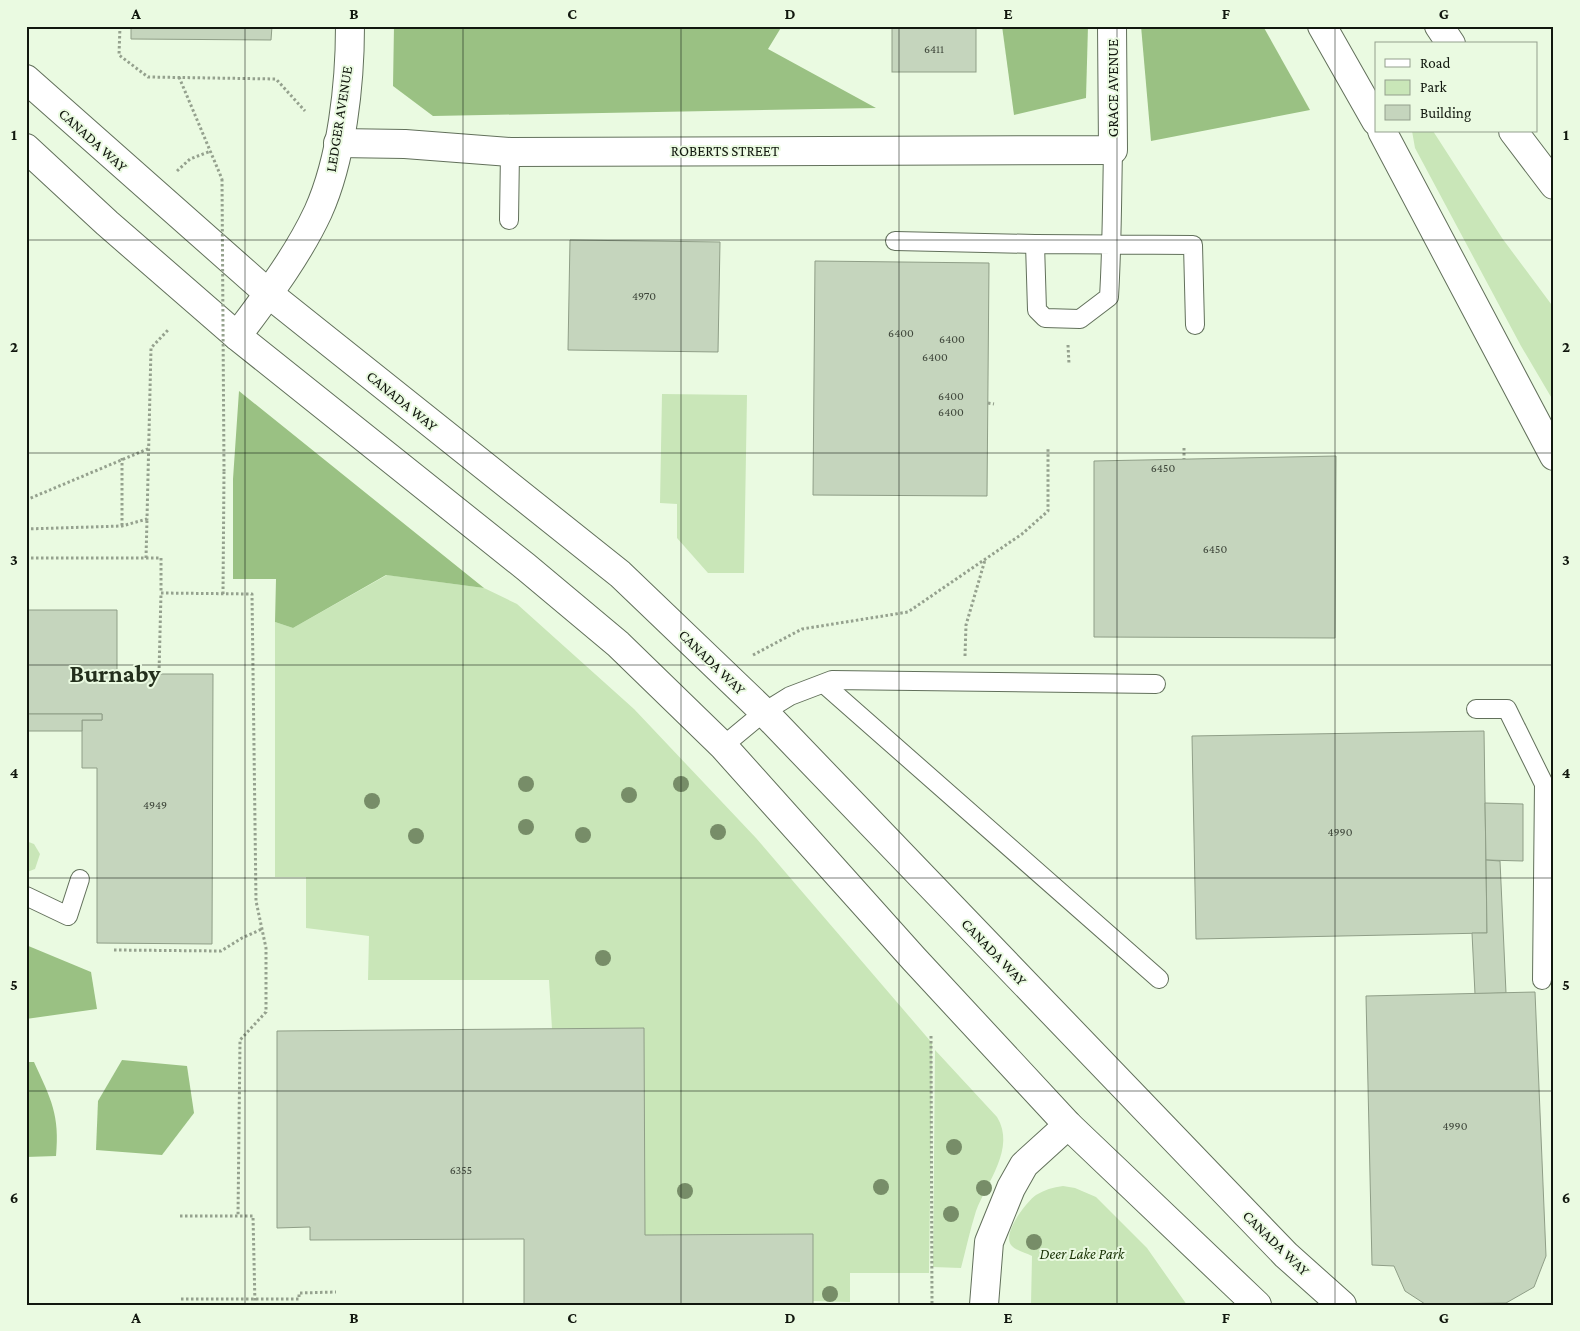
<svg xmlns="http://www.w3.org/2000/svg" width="1580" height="1331" font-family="'Crimson Pro',serif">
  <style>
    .green { fill: #c9e6b8 }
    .forest { fill: #9ac183 }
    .building { fill: #c5d5bd; stroke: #8f9e87 }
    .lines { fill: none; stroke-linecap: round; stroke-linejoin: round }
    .service-casing { stroke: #62705b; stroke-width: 20 }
    .minor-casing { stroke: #62705b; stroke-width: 30 }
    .secondary-casing { stroke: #62705b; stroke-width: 30 }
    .motorway-casing { stroke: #62705b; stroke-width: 30 }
    .path { stroke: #95a18e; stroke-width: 3; stroke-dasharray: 2.5 2.5; stroke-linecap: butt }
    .service { stroke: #fff; stroke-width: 18 }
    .minor { stroke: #fff; stroke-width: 28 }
    .secondary { stroke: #fff; stroke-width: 28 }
    .motorway { stroke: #fff; stroke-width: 28 }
    .path-bridge { stroke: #95a18e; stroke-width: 3; stroke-dasharray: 2.5 2.5; stroke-linecap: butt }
    .tree { fill: #778d68 }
    .grid { fill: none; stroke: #11170e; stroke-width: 1; stroke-opacity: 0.55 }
    .labels { text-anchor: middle; stroke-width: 4; stroke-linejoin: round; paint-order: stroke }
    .number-label { font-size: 12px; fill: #3e463a }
    .street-label { font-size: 15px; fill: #11170e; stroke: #eafae1 }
    .park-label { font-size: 15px; font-style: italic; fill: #193305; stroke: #eafae1 }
    .town-label { font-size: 25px; font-weight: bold; fill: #232f1c; stroke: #eafae1 }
    .neatline { fill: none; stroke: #11170e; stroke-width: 2 }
    .grid-label { font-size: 16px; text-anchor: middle; font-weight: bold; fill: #11170e }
  </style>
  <rect width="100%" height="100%" fill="#eafae1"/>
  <g class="green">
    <path d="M1412 131H1433L1502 238 1554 308V402L1521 346 1415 148Z"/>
    <path d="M662 394 747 395 744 573H708L677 538V504L660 503Z"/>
    <path d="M387 575 484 588 517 604 634 709 756 838 932 1043 929 1273H850V1302L813 1301V1234L645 1235 644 1028 552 1029 549 980H368L369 936 306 928V877H275V622L293 628Z"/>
    <path d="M26 841 34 844 40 854 35 869 27 872Z"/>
    <path d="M935 1050 997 1117C1016 1148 987 1182 976 1211 970 1230 966 1249 961 1268L933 1267Z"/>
    <path d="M1063 1186 1075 1188 1096 1197 1147 1248 1187 1305H1031L1032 1256C1026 1253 1016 1251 1011 1245 1002 1233 1027 1201 1036 1195 1044 1190 1053 1187 1063 1186Z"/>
  </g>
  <g class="forest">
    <path d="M394 26H782L768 49 876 108 433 116 393 86Z"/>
    <path d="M1002 26H1088L1086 98 1014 115Z"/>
    <path d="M1141 26H1263L1310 110 1151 141Z"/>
    <path d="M239 391 484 588 386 575 293 628 275 622 276 579H233V479Z"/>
    <path d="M26 945 91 972 97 1009 26 1019Z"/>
    <path d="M122 1060 187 1066 194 1113 162 1155 96 1150 98 1101Z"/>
    <path d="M26 1062H34C51 1099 60 1115 56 1156L26 1157Z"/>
  </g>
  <g class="building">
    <path d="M131 26H272L271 40 131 39Z"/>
    <rect x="892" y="26" width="84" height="46"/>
    <path d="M570 240 720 242 718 352 568 350Z"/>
    <path d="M815 261 989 263 987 496 813 495Z"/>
    <path d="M1336 456 1335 638 1094 637V461Z"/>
    <path d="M26 610H117V674H213L212 944 97 943V768H82V720H102V714H26Z"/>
    <path d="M26 714H102V720H82V731H26Z"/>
    <path d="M1484 731 1487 933 1196 939 1192 736Z"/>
    <path d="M1485 803 1523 804V861L1486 860Z"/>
    <path d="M1486 860 1500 861 1506 993 1475 994 1472 933H1487Z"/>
    <path d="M1535 992 1546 1256 1534 1287 1506 1303 1425 1304 1405 1291 1394 1266 1372 1265 1366 996Z"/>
    <path d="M644 1028 645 1235 813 1234V1305H524V1239L310 1240V1227L277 1228V1031Z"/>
  </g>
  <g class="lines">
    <g class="service-casing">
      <g id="service">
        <path d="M1113 150C1112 199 1112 248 1109 297L1080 319 1045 318 1037 310 1035 244 1193 245 1195 325"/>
        <path d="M509 220 510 152"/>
        <path d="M895 241 1035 244"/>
        <path d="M824 684 1159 979"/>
        <path d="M1476 709H1507L1544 784 1542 980"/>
        <path d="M723 746 764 712 790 696 832 680 1156 684"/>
        <path d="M26 896 68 916 80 879"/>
      </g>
    </g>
    <g class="minor-casing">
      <g id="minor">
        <path d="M338 143 405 144 510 152 1113 150 1112 26"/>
        <path d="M237 336C266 297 297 257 318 212 342 159 350 84 350 26"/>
        <path d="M984 1305 989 1242 1011 1188 1024 1165 1068 1125"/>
      </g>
    </g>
    <g class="secondary-casing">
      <g id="secondary">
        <path d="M26 79 269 294 620 574 764 712 1286 1255 1342 1305"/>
        <path d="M26 148 107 223 237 336 526 567 618 644 723 746 914 959 1068 1125 1257 1305"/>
      </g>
    </g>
    <g class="motorway-casing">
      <g id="motorway">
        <path d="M1322 26 1376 121"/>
        <path d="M1439 26 1451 44"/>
        <path d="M1382 131 1554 456"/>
        <path d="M1513 131 1554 185"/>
      </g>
    </g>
    <g class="path">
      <path d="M120 26 119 55 148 77 276 79 305 111"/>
      <path d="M179 77 222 179"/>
      <path d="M177 171 190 159 211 151"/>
      <path d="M1068 345 1069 364"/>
      <path d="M988 403 994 404"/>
      <path d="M1184 448V459"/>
      <path d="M122 458V526"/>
      <path d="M26 500 150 448"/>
      <path d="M26 529 122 526 147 519 151 348 169 329"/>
      <path d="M26 558H161V593L252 594 256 901 266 948V1012L240 1040 238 1216"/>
      <path d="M146 558 147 519"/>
      <path d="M223 594 224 471"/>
      <path d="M753 655 802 629 908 612 1022 534 1048 511V449"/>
      <path d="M965 656 966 625 985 560"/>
      <path d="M159 673 161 593"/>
      <path d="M114 950 221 951 242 938 262 929"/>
      <path d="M931 1036 932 1305"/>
      <path d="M180 1216H253L255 1305"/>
      <path d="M181 1299H299V1293L336 1292"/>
    </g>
    <use href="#service" class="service"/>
    <use href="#minor" class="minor"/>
    <use href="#secondary" class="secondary"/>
    <use href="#motorway" class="motorway"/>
    <path class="path-bridge" d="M222 179 224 471"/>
  </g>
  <g class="tree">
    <circle cx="526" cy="784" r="8"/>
    <circle cx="681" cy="784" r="8"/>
    <circle cx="629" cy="795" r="8"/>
    <circle cx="372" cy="801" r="8"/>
    <circle cx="526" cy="827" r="8"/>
    <circle cx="718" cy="832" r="8"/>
    <circle cx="583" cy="835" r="8"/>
    <circle cx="416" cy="836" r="8"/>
    <circle cx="603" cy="958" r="8"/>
    <circle cx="954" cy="1147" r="8"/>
    <circle cx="881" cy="1187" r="8"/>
    <circle cx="984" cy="1188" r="8"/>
    <circle cx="685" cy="1191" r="8"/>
    <circle cx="951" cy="1214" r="8"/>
    <circle cx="1034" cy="1242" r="8"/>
    <circle cx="830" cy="1294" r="8"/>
  </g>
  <path class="grid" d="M245 26V1305M463 26V1305M681 26V1305M899 26V1305M1117 26V1305M1335 26V1305M26 240H1554M26 453H1554M26 665H1554M26 878H1554M26 1091H1554"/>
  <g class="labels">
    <g class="number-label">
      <text x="934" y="53">6411</text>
      <text x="644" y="300">4970</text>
      <text x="901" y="337">6400</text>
      <text x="952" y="343">6400</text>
      <text x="935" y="361">6400</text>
      <text x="951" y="400">6400</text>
      <text x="951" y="416">6400</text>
      <text x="1163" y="472">6450</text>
      <text x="1215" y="553">6450</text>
      <text x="155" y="809">4949</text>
      <text x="1340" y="836">4990</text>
      <text x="1455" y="1130">4990</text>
      <text x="461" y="1174">6355</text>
    </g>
    <g class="street-label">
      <text transform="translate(1113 88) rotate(-90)" y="5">GRACE AVENUE</text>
      <text transform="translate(339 119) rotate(-81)" y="5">LEDGER AVENUE</text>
      <text transform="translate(93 140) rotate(42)" y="5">CANADA WAY</text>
      <text x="725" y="156">ROBERTS STREET</text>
      <text transform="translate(402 401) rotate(39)" y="5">CANADA WAY</text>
      <text transform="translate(712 662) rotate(44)" y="5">CANADA WAY</text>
      <text transform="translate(994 952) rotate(46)" y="5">CANADA WAY</text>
      <text transform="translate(1276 1243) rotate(44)" y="5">CANADA WAY</text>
    </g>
    <g class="park-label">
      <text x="1082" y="1259">Deer Lake Park</text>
    </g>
    <g class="town-label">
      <text x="115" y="682">Burnaby</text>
    </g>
  </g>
  <rect width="1580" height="1331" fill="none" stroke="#eafae1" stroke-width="55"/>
  <rect x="1375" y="42" width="162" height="90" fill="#eafae1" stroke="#939f8d"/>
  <rect x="1385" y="59" width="25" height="8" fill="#ffffff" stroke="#939f8d"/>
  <text x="1420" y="68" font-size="15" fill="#11170e">Road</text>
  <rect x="1385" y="80" width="25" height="15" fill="#c9e6b8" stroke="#939f8d"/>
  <text x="1420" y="92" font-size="15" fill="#11170e">Park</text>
  <rect x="1385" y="105" width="25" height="15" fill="#c5d5bd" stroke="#939f8d"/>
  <text x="1420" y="118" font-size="15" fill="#11170e">Building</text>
  <rect x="28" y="28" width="1524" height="1276" class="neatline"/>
  <g class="grid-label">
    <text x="136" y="19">A</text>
    <text x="354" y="19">B</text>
    <text x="572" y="19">C</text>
    <text x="790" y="19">D</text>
    <text x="1008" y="19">E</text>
    <text x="1226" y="19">F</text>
    <text x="1444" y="19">G</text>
    <text x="14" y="140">1</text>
    <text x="1566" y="140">1</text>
    <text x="14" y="352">2</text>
    <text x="1566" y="352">2</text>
    <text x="14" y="565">3</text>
    <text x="1566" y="565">3</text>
    <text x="14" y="778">4</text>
    <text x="1566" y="778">4</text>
    <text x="14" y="990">5</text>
    <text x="1566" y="990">5</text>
    <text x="14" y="1203">6</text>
    <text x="1566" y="1203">6</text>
    <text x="136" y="1323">A</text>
    <text x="354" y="1323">B</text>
    <text x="572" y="1323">C</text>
    <text x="790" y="1323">D</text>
    <text x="1008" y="1323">E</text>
    <text x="1226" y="1323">F</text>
    <text x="1444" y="1323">G</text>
  </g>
</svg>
